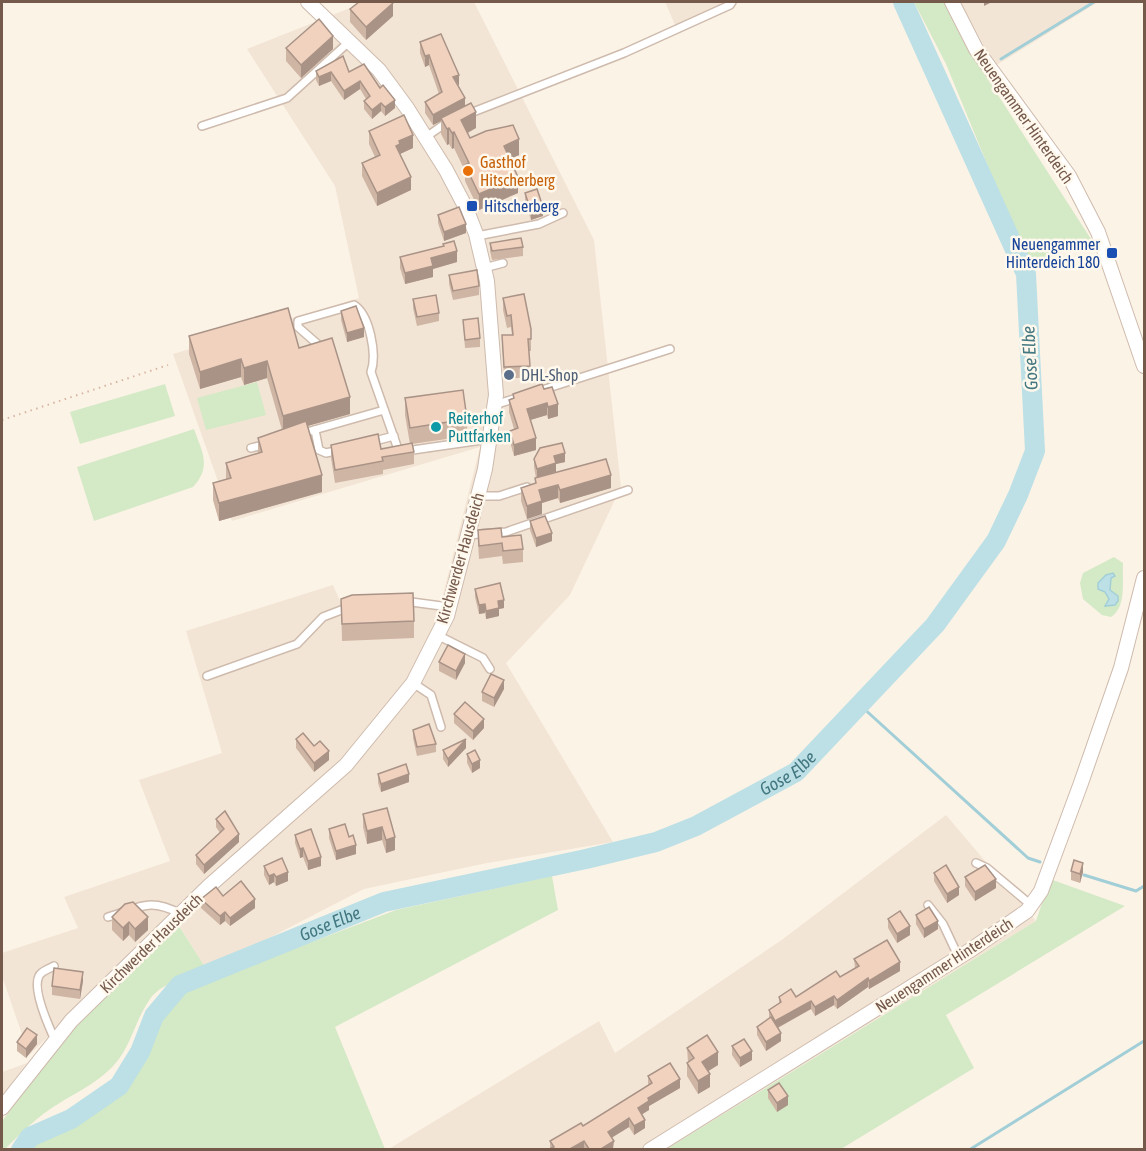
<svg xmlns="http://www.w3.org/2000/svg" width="1146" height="1151" font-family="'Asap Condensed',sans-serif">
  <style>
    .residential { fill: #f3e5d5 }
    .green { fill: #d4e9c5 }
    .water { fill: #bce0e5; stroke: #a2cfd7; stroke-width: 1.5 }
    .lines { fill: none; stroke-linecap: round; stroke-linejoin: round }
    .stream { stroke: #a2cfd7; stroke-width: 3 }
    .river { stroke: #bce0e5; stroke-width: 20 }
    .lane-casing { stroke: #cebbad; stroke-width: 10 }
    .street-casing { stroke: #cebbad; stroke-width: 16 }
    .path { stroke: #d6b6a2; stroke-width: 2; stroke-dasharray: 1.5 4.5; stroke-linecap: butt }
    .lane { stroke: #fff; stroke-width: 7 }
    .street { stroke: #fff; stroke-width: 14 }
    .wall { fill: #cfb5a4 }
    .shaded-wall { fill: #a99386 }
    .building { fill: #f1d2bf; stroke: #a99386; stroke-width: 1.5 }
    .food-dot { fill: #e8710a; stroke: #fff8ed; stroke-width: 2 }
    .transit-dot { fill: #1a4fb4; stroke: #fff8ed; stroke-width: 2 }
    .service-dot { fill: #5c6f8a; stroke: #fff8ed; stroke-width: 2 }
    .culture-dot { fill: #0f9aa8; stroke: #fff8ed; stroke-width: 2 }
    .labels { text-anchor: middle; stroke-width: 5; stroke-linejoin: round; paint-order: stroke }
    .street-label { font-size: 16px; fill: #755a4c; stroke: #fff8ed }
    .food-label { font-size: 16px; fill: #c56008; stroke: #fff8ed; text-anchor: start }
    .transit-label { font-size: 16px; fill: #164399; stroke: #fff8ed; text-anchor: start }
    .service-label { font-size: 16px; fill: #4e5e75; stroke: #fff8ed; text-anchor: start }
    .culture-label { font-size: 16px; fill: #0d838f; stroke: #fff8ed; text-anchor: start }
    .water-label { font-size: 18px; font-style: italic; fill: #437781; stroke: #fff8ed }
  </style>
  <rect width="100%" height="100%" fill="#fcf3e7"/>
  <g class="residential">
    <path d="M365 2H474L594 240 621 487 570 595 506 663 613 842 487 863 364 889 207 970 173 916 29 1055 2 976V953L78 928 64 897 170 861 139 780 222 753 186 631 333 585 340 601 440 607 480 447 232 521 173 354 359 298 335 186 247 49Z"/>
    <path d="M665 2H732L676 27Z"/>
    <path d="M960 2H1098L995 66Z"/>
    <path d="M946 815 1036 921 665 1149 387 1150 599 1021 615 1053 783 939Z"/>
    <path d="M27 1063 2 1097V1072Z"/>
  </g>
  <g class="green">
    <path d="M914 2H947L974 58 1091 239 1029 266 946 64Z"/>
    <path d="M257 382 266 415 206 430 197 398Z"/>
    <path d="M165 384 175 416 80 444 70 412Z"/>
    <path d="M194 429C202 452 212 466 193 487L94 521 77 467Z"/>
    <path d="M1114 557 1123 563C1122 580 1127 607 1111 617L1102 615 1083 599 1080 583 1083 573Z"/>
    <path d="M552 876 558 910 335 1027 385 1149H30L128 1085 149 1051 161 1019 183 991 396 910Z"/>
    <path d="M1050 879 1125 906 946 1015 974 1068 841 1149 665 1150 1036 921Z"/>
    <path d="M179 926 207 970C189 976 161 983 150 999 133 1023 131 1051 108 1071 93 1085 75 1093 58 1104 38 1116 21 1133 5 1149H2V1121L76 1025Z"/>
  </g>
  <path class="water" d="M1113 573 1115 576 1111 578 1110 590 1118 596V601L1115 605 1105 606 1109 599 1105 592 1098 589V583L1106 575Z"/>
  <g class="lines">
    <g class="stream">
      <path d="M1001 59 1094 2"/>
      <path d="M861 706 1028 858 1040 862"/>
      <path d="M1084 875 1136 891 1144 886"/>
      <path d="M969 1150 1144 1041"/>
    </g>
    <path class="river" id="s1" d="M21 1150 30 1137 71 1119 119 1086 140 1052 154 1016 180 985 384 902 586 859 656 842 696 826 796 772 935 625 996 541 1018 495 1035 451 1026 274 903 2"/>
    <g class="lane-casing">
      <g id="lane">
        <path d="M468 114 624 53 730 5 732 2"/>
        <path d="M202 126 287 98 350 41"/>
        <path d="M426 137 446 123"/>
        <path d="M477 236 539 224 563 213"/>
        <path d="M484 268 503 263"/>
        <path d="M322 348 298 327V321L354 305C370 315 377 355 371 372L399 452 489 439"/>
        <path d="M542 390 670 349"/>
        <path d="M494 405 517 398"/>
        <path d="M315 430 319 450 326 453 340 450"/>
        <path d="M300 434 384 410"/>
        <path d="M371 442 394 436"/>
        <path d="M251 448 267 444"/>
        <path d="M477 496H499L527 487"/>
        <path d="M466 535 506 532 628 490"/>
        <path d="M404 601 449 607"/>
        <path d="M437 635 483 658 490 669"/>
        <path d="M207 676 297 644 323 617 349 607"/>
        <path d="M413 683 431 695 441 727"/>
        <path d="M976 863 987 868 1031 905"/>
        <path d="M928 905 943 924 959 958"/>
        <path d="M108 917C140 908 148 897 181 914"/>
        <path d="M54 966C49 969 41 971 39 976 32 989 49 1027 55 1040"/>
      </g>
    </g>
    <g class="street-casing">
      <g id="street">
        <path d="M952 2 976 49 1069 176 1098 232 1144 366"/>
        <path d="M2 1108 71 1021 209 886 346 765 413 683 447 616 485 469 496 395 487 281 476 234 466 208 446 170 407 108 379 70 308 2"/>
        <path d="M650 1150 972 949 1027 911 1041 891 1081 783 1121 668 1144 578"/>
      </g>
    </g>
    <path class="path" d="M2 420 168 365"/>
    <use href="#lane" class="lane"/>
    <use href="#street" class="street"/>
  </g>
  <g class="wall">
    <path d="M350 9 393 16 366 40 350 22Z"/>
    <path d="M420 42 458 86 465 105 476 128 468 133 470 138 519 155 510 159 518 193 479 210 465 181V171L454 148 452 149 449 144 447 145 441 134V121L433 125 425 113V102L439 94 429 65 425 67 420 53Z"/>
    <path d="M286 48 333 49 301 78 286 61Z"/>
    <path d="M316 71 349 72 380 88 395 108 385 116 381 111 372 119 364 109V101L366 99 360 89 344 100 331 81 319 86 316 80Z"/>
    <path d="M369 131 413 148 400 154 411 190 377 206 362 176V163L375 157 369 144Z"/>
    <path d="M525 193 543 216 531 220 525 202Z"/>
    <path d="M438 215 466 233 444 241 438 223Z"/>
    <path d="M490 243 523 247V256L492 260 490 251Z"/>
    <path d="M443 244 457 262 433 269V277L405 284 400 268V257L443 246Z"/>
    <path d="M449 275 479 286V295L453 300 449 284Z"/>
    <path d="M503 298 531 339V351H528L530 377 504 379 502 335H512L511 327 507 328 503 310Z"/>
    <path d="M413 299 439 313V321L417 326 413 308Z"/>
    <path d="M341 311 364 337 347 342 341 320Z"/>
    <path d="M463 320 480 338V347L465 348Z"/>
    <path d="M189 336 299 348 350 414 307 426 322 492 219 521 213 500V483L226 479V463L258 453V438L282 430 267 378 244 385 241 377 200 389 189 354Z"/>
    <path d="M544 389 558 416 548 419 547 415 530 420 536 450 514 456 510 442V431L514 429 509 412V400L513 399V394Z"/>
    <path d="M405 398 467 419V436L412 444 414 452V464L383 470V474L335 483 331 458V445L381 449 410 444 405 415Z"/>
    <path d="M534 459 565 462 556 464V472L611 488 560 503 558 498 542 503V514L527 519 521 501V488L535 484V478H536L534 467Z"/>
    <path d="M530 521 552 541 536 547 530 530Z"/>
    <path d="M478 530 502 537 523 549V562L503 564 502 556 479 559 478 543Z"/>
    <path d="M475 589 504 608 499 609V616L486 619 485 613 479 614 475 597Z"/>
    <path d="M341 599 414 621V638L342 641Z"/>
    <path d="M439 662 465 663 456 680 439 671Z"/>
    <path d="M504 689 494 707 482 701V692Z"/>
    <path d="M454 714 484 728 473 740 454 723Z"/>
    <path d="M413 730 436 744V752L417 756 413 738Z"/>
    <path d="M296 739 314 746 329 760 314 772 296 748Z"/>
    <path d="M466 748 448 767 443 759V750Z"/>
    <path d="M467 754 480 768 472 773 467 763Z"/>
    <path d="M378 774 409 782 381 792 378 783Z"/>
    <path d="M387 808 395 850 386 853 382 840 367 844 363 827V814Z"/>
    <path d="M216 819 239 842 204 874 196 864V855L220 833 216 827Z"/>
    <path d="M329 829 349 837 356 854 336 860 329 838Z"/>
    <path d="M295 835 321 866 308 870 303 857 300 858 295 843Z"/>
    <path d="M264 866 288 881 276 886 274 882 269 885 264 875Z"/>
    <path d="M1071 871 1083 872 1080 883 1071 880Z"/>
    <path d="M934 873 959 895 947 903 934 881Z"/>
    <path d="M965 877 996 888 975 901 965 886Z"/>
    <path d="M223 896 255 908 230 926 225 921 220 925 201 908V899Z"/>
    <path d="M916 915 938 929 924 938 916 924Z"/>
    <path d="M112 917 148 930 135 942 129 935 123 941 112 930Z"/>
    <path d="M888 919 910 935 897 943 888 928Z"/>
    <path d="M854 959 900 971 869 989 868 987 837 1009 834 1005 815 1016 811 1009 778 1028 781 1041 766 1051 757 1035V1027L769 1019V1010L779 1003V997H796L840 977 855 968Z"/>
    <path d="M83 981 80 999 52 995V986Z"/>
    <path d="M17 1042 37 1044 26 1058 17 1051Z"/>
    <path d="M732 1046 752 1060 740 1067 732 1055Z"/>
    <path d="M687 1048 718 1065 708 1071 710 1087 698 1094 687 1076V1063L688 1062Z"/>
    <path d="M648 1076 680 1088 649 1106V1110L641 1114 645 1128 634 1135 629 1127 611 1138 613 1149H549H550V1141L583 1126 648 1085Z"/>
    <path d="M768 1090 788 1105 777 1112 768 1098Z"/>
  </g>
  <g class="shaded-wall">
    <path d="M984 2H992L984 6Z"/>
    <path d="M393 3V16L366 40V27Z"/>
    <path d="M333 36V49L301 78V65Z"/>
    <path d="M429 55V65L425 67V56Z"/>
    <path d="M331 72V81L319 86V77Z"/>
    <path d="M459 75V86L453 77Z"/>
    <path d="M360 81V89L344 100V91Z"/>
    <path d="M465 98V109L441 118V121L433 125V115Z"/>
    <path d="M395 100V108L385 116V107Z"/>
    <path d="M381 103V111L372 119V110Z"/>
    <path d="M476 112V128L461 136V120Z"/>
    <path d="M449 128V144L447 145V129Z"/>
    <path d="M454 132V148L452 149V133Z"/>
    <path d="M413 135V148L400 154 396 146 399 141Z"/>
    <path d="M519 139V155L504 162V146Z"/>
    <path d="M411 177V190L377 206V193Z"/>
    <path d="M518 177V193L479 210V194Z"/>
    <path d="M543 207V216L531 220V211Z"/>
    <path d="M466 224V233L444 241V232Z"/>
    <path d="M457 251V262L433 269V277L405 284V273L431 258Z"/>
    <path d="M364 328V337L347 342V333Z"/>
    <path d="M241 359V377L200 389V372Z"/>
    <path d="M267 361V378L244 385V368Z"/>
    <path d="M350 397V414L283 433V416Z"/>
    <path d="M547 403V415L527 421V409Z"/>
    <path d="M558 404V416L548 419V407Z"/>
    <path d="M536 438V450L514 456V445Z"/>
    <path d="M565 453V462L556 464V472L537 478V469L554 456Z"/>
    <path d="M322 475V492L219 521V503Z"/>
    <path d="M611 475V488L560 503V490Z"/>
    <path d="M558 485V498L542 503V514L527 519V506L539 490Z"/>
    <path d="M552 533V541L536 547V538Z"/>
    <path d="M504 600V608L499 609V616L486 619V611L498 601Z"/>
    <path d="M485 604V613L479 614V605Z"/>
    <path d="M465 654V663L456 680V671Z"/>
    <path d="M504 680V689L494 707V698Z"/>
    <path d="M484 719V728L473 740V731Z"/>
    <path d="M466 739V748L448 767V759Z"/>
    <path d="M329 751V760L314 772V763Z"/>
    <path d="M480 760V768L472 773V764Z"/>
    <path d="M409 774V782L381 792V784Z"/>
    <path d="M382 827V840L367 844V831Z"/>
    <path d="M239 834V842L204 874V865Z"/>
    <path d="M395 837V850L386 853V840Z"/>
    <path d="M356 845V854L336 860V851Z"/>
    <path d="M303 848V857L300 858V849Z"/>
    <path d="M321 857V866L308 870V861Z"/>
    <path d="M1083 863V872L1080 883V874Z"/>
    <path d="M288 872V881L276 886V877Z"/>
    <path d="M274 874V882L269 885V876Z"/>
    <path d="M996 879V888L975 901V892Z"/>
    <path d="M959 887V895L947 903V894Z"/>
    <path d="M255 899V908L230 926V918Z"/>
    <path d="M225 912V921L220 925V916Z"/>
    <path d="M148 917V930L135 942V929Z"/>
    <path d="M938 921V929L924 938V929Z"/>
    <path d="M129 922V935L123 941V928Z"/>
    <path d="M910 926V935L897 943V934Z"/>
    <path d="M900 962V971L869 989V981Z"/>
    <path d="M83 972V981L80 999V990Z"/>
    <path d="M868 978V987L837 1009V1000Z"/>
    <path d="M834 996V1005L815 1016V1007Z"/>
    <path d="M811 1001V1009L775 1029V1021Z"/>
    <path d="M781 1033V1041L766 1051V1042Z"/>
    <path d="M37 1035V1044L26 1058V1049Z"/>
    <path d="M752 1051V1060L740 1067V1058Z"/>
    <path d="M718 1052V1065L702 1075V1062Z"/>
    <path d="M710 1074V1087L698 1094V1081Z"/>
    <path d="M680 1079V1088L649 1106V1110L638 1117V1108L648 1098Z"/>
    <path d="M788 1096V1105L777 1112V1103Z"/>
    <path d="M629 1118V1127L608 1140V1132Z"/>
    <path d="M645 1120V1128L634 1135V1126Z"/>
    <path d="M584 1141V1149H570Z"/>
    <path d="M614 1141 613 1149H601Z"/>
  </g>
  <g class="building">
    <path d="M359 2H393V3L366 27 350 9Z"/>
    <path d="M319 19 333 36 301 65 286 48Z"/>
    <path d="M441 34 459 75 453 77 465 98 433 115 425 102 442 92 429 55 425 56 420 42Z"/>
    <path d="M343 56 349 72 364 64 380 88 383 85 395 100 385 107 381 103 372 110 364 101 370 96 360 81 344 91 331 72 319 77 316 71Z"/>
    <path d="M471 103 476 112 461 120 470 138 486 131 513 125 519 139 504 146 518 177 479 194 465 165 469 163 454 132 452 133 449 128 447 129 441 118Z"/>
    <path d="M404 115 413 135 399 141 400 144 396 146 411 177 377 193 362 163 380 155 369 131Z"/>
    <path d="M537 189 543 207 531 211 525 193Z"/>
    <path d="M459 207 466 224 444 232 438 215Z"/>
    <path d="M521 238 523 247 492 251 490 243Z"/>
    <path d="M454 241 457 251 431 258 433 266 405 273 400 257 444 246 443 244Z"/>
    <path d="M477 270 479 286 453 291 449 275Z"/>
    <path d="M524 294 531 329V339H528L530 366 504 367 502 335H513L511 315 507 316 503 298Z"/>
    <path d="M436 295 439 313 417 317 413 299Z"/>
    <path d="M356 306 364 328 347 333 341 311Z"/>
    <path d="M288 308 299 348 332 338 350 397 283 416 267 361 244 368 241 359 200 372 189 336Z"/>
    <path d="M478 318 480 338 465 340 463 320Z"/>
    <path d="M542 384 544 389 552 387 558 404 548 407 547 403 527 409 536 438 514 445 510 431 518 428 509 400 514 398 513 394Z"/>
    <path d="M463 390 467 419 410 428 405 398Z"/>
    <path d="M306 421 322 475 219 503 213 483 231 478 226 463 262 452 258 438Z"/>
    <path d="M378 434 381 449 412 443 414 452 382 457 383 461 335 470 331 445Z"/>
    <path d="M562 443 565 453 554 456 556 463 537 469 534 459 540 448Z"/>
    <path d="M606 459 611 475 560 490 558 485 539 490 542 501 527 506 521 488 536 483 535 478Z"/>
    <path d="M545 516 552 533 536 538 530 521Z"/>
    <path d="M501 528 502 537 521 535 523 549 503 551 502 543 479 546 478 530Z"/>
    <path d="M500 583 504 600 498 601 499 608 486 611 485 604 479 605 475 589Z"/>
    <path d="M413 593 414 621 342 624 341 599 352 595Z"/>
    <path d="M448 645 465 654 456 671 439 662Z"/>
    <path d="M491 674 504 680 494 698 482 692Z"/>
    <path d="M465 702 484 719 473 731 454 714Z"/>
    <path d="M429 724 436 744 417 747 413 730Z"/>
    <path d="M303 733 314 746 320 741 329 751 314 763 296 739Z"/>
    <path d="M466 739 448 759 443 750Z"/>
    <path d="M475 750 480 760 472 764 467 754Z"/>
    <path d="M406 764 409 774 381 784 378 774Z"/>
    <path d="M387 808 395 837 386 840 382 827 367 831 363 814Z"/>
    <path d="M225 811 239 834 204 865 196 855 224 829 216 819Z"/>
    <path d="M345 824 349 837 353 835 356 845 336 851 329 829Z"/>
    <path d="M311 829 321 857 308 861 303 848 300 849 295 835Z"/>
    <path d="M282 858 288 872 276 877 274 874 269 876 264 866Z"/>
    <path d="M1074 860 1083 863 1080 874 1071 871Z"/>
    <path d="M946 865 959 887 947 894 934 873Z"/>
    <path d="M985 865 996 879 975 892 965 877Z"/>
    <path d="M241 881 255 899 230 918 225 912 220 916 201 899 216 887 223 896Z"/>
    <path d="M133 902 148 917 135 929 129 922 123 928 112 917 125 904Z"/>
    <path d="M929 907 938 921 924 929 916 915Z"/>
    <path d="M900 911 910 926 897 934 888 919Z"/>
    <path d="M887 940 900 962 869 981 868 978 837 1000 834 996 815 1007 811 1001 775 1021 769 1010 781 1002 779 997 791 989 796 997 836 971 840 977 859 966 854 959Z"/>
    <path d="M54 968 83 972 80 990 52 986Z"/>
    <path d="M771 1017 781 1033 766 1042 757 1027Z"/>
    <path d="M27 1028 37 1035 26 1049 17 1042Z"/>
    <path d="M707 1035 718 1052 702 1062 710 1074 698 1081 687 1063 694 1058 687 1048Z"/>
    <path d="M744 1039 752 1051 740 1058 732 1046Z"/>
    <path d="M670 1063 680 1079 648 1098 649 1101 638 1108 645 1120 634 1126 629 1118 608 1132 614 1141 601 1149H589L584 1141 570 1149H549L554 1147 550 1141 581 1123 583 1126 652 1083 648 1076Z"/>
    <path d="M779 1083 788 1096 777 1103 768 1090Z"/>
  </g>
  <circle class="food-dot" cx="468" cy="171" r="6"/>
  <g class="transit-dot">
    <rect x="466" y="200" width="12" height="12" rx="3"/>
    <rect x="1106" y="247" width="12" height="12" rx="3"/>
  </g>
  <circle class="service-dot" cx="509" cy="375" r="6"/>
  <circle class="culture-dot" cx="436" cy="427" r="6"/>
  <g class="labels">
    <g class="street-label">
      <text transform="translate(1024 116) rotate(55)" y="6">Neuengammer Hinterdeich</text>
      <text transform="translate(460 558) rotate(-74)" y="6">Kirchwerder Hausdeich</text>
      <text transform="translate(151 943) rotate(-44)" y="6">Kirchwerder Hausdeich</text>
      <text transform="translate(944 965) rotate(-33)" y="6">Neuengammer Hinterdeich</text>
    </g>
    <g class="food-label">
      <text x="480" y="168">Gasthof<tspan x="480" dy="18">Hitscherberg</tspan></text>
    </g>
    <g class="transit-label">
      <text x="484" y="212">Hitscherberg</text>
      <text x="1100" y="250" text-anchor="end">Neuengammer<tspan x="1100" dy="18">Hinterdeich 180</tspan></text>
    </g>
    <g class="service-label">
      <text x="521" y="381">DHL-Shop</text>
    </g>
    <g class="culture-label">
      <text x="448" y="424">Reiterhof<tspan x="448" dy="18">Puttfarken</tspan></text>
    </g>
    <g class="water-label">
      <text transform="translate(1030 358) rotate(-93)" y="6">Gose Elbe</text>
      <text dy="6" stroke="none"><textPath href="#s1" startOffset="886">Gose Elbe</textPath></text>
      <text dy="6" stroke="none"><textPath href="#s1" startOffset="400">Gose Elbe</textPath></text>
    </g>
  </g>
  <rect width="1146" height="1151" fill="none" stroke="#755a4c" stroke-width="6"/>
</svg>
